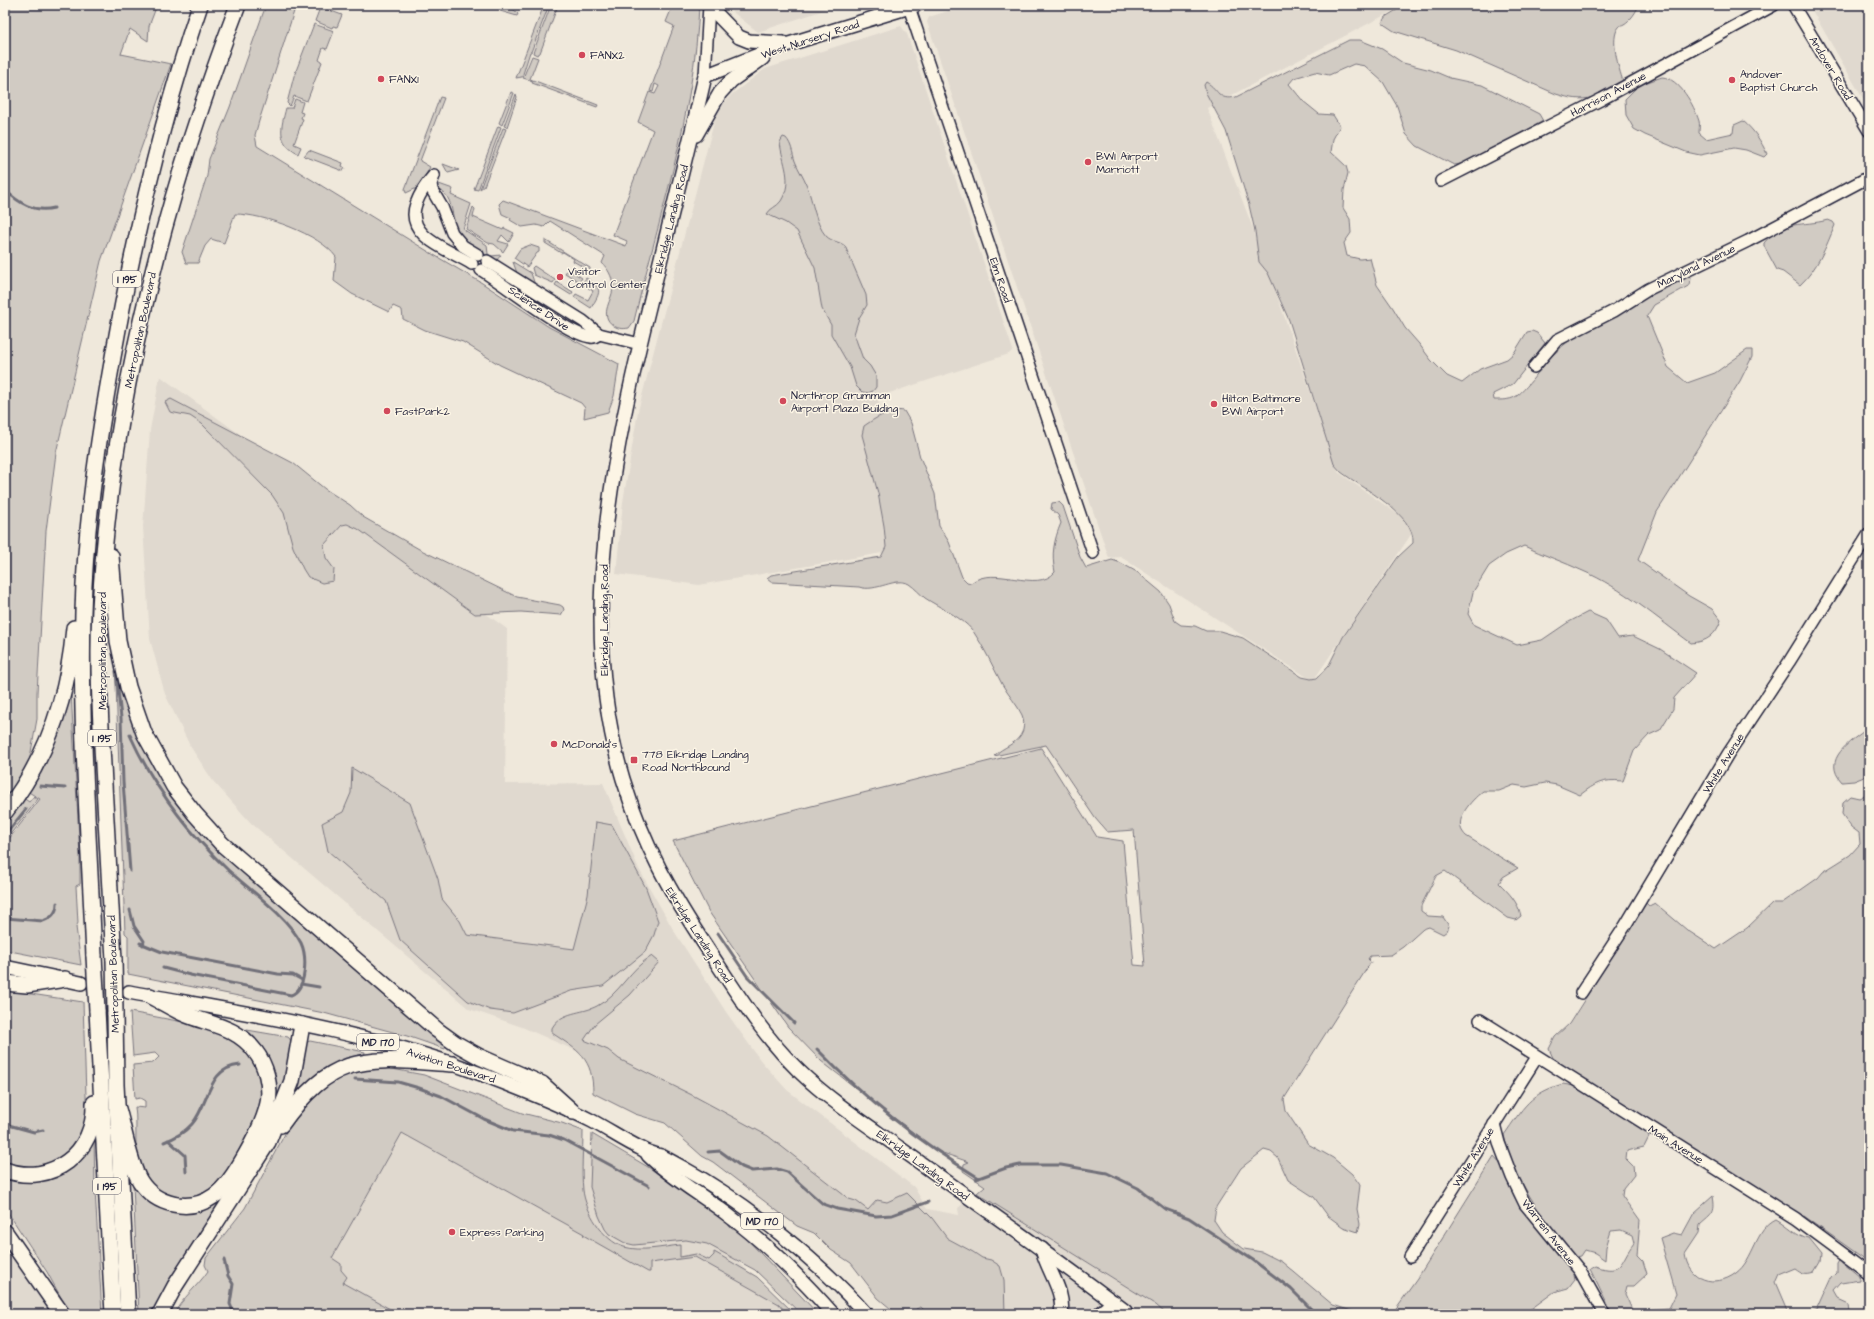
<svg xmlns="http://www.w3.org/2000/svg" width="1874" height="1319" font-family="'Architects Daughter',sans-serif">
  <style>
    .built { fill: #e0d9cf }
    .green { fill: #d1cbc3; stroke: #7a767f }
    .lines { fill: none; stroke-linecap: round; stroke-linejoin: round }
    .stream { stroke: #716f79; stroke-width: 3 }
    .major-tunnel { stroke: #c6c0bb; stroke-width: 13; stroke-dasharray: 13 6; stroke-linecap: butt }
    .minor-casing { stroke: #22223b; stroke-width: 14 }
    .major-casing { stroke: #22223b; stroke-width: 16 }
    .highway-casing { stroke: #22223b; stroke-width: 18 }
    .minor { stroke: #fcf5e5; stroke-width: 11 }
    .major { stroke: #fcf5e5; stroke-width: 13 }
    .highway { stroke: #fcf5e5; stroke-width: 15 }
    .highway-bridge-casing { stroke: #22223b; stroke-width: 18; stroke-linecap: butt }
    .highway-bridge { stroke: #fcf5e5; stroke-width: 15 }
    .poi-dot { fill: #d1495b; stroke: #fcf5e5; stroke-width: 1.5 }
    .labels { text-anchor: middle; stroke-width: 3; stroke-linejoin: round; paint-order: stroke }
    .shield { fill: #fcf5e5; stroke: #63616e; stroke-width: 1 }
    .shield-label { font-size: 10px; font-weight: bold; fill: #22223b }
    .street-label { font-size: 11px; fill: #22223b; stroke: #fcf5e5 }
    .poi-label { font-size: 11px; fill: #22223b; stroke: #fcf5e5; text-anchor: start }
  </style>
  <rect width="100%" height="100%" fill="#efe8db"/>
  <filter id="ink" filterUnits="userSpaceOnUse"><feTurbulence type="fractalNoise" baseFrequency=".025" numOctaves="2"/><feDisplacementMap in="SourceGraphic" scale="8" xChannelSelector="R" yChannelSelector="G"/><feConvolveMatrix kernelMatrix="1 2 1 2 8 2 1 2 1" color-interpolation-filters="sRGB"/></filter>
  <g filter="url(#ink)">
    <g class="built">
      <path d="M730 5H839L758 32 730 10Z"/>
      <path d="M967 5H1404L1207 108 1262 252 1338 472 1416 527 1313 681 1121 557 1109 558 927 22 929 17Z"/>
      <path d="M1809 5H1869V109L1828 38Z"/>
      <path d="M901 26 907 34 1013 350 1009 354 877 397 916 541 899 550 699 585 616 574 623 502 638 411 717 111 731 95 765 69Z"/>
      <path d="M160 376 507 629 505 784 603 783 639 869 674 931 726 1012 761 1061 787 1090 914 1187 927 1209 959 1215 958 1208 977 1192 1156 1305 1167 1314H917L901 1294 590 1057 522 1027 469 1009 251 823 213 781 190 746 165 694 150 639 143 527 150 430Z"/>
      <path d="M325 1104 578 1149 622 1175 714 1239 793 1314H191Z"/>
      <path d="M5 1242 61 1314H5Z"/>
    </g>
    <g class="green">
      <path d="M5 5H157L149 26 148 41 130 29 121 54 171 64 101 261 56 453 46 531 37 693V719L29 763 5 807Z"/>
      <path d="M266 5H296L259 121 255 135 257 146 434 255 482 283 549 327 619 364 614 396 608 412 584 418 585 408 581 403 500 365 463 342 425 330 403 319 402 310 393 306 389 312 352 294 334 281 336 257C320 234 263 214 235 214L224 243 211 239 205 246 198 263H186L182 252 207 176 209 159 230 107Z"/>
      <path d="M321 5H327L326 9 342 15 337 27 333 26 332 28 315 21Z"/>
      <path d="M544 5H549L531 52H530L522 77 516 78Z"/>
      <path d="M551 5H558L540 53 537 55 533 53Z"/>
      <path d="M673 5H699C695 113 659 216 634 321L629 328C623 329 619 329 614 326 597 314 614 300 613 285 612 276 608 269 602 263L605 256 550 221 544 227 536 225 522 227 510 220 511 218 502 214 499 204 503 200 626 246 627 241 613 235 653 130 638 122 649 92 655 94 659 86 655 84 653 92 650 91 674 26 666 22Z"/>
      <path d="M1405 5H1639C1636 12 1631 20 1624 24 1620 26 1622 24 1619 27 1609 38 1619 69 1623 81 1597 98 1587 104 1556 94L1456 50 1394 31 1382 23 1385 17Z"/>
      <path d="M503 7C509 6 514 9 518 14L517 16 500 11Z"/>
      <path d="M314 24 334 31 327 49 323 48 319 60 322 62 307 101 294 96 290 106 287 103 294 76Z"/>
      <path d="M1349 40H1360L1382 49 1403 63 1431 70 1450 78 1482 85 1539 114 1543 121 1467 163 1454 165 1417 146 1406 134 1397 106 1383 82 1365 66 1354 64 1329 75 1315 72 1294 78 1289 84 1303 101 1319 114 1333 115 1340 126 1333 139 1331 152 1346 166 1348 173 1344 190 1343 208 1350 219 1351 233 1344 243 1347 256 1360 259 1370 258 1377 285 1393 308 1405 328 1419 344 1431 360 1447 376 1462 383 1480 369 1507 359 1514 353 1527 332 1532 331 1537 333 1545 343 1513 384 1493 394 1494 400C1502 400 1509 400 1515 397 1525 392 1544 363 1554 354 1591 318 1641 297 1687 276L1691 278 1690 285 1654 305 1647 316 1668 367 1687 383 1715 373 1747 350H1752V357L1740 381 1657 512 1638 560 1689 596 1712 609 1721 620C1716 635 1707 642 1691 643 1658 619 1621 587 1583 571 1564 562 1543 555 1524 546L1506 554 1489 566 1473 592 1468 614 1474 625 1517 645 1542 640 1567 623 1588 612 1606 620 1618 638 1633 636 1660 649 1696 673 1674 698 1673 709 1660 730 1649 735 1634 751 1623 781C1602 779 1596 783 1580 795L1557 785 1545 783 1526 787 1514 785 1499 791H1483C1474 798 1457 815 1461 828 1461 830 1464 834 1466 836L1518 868 1503 877 1499 883C1509 893 1518 902 1521 916L1516 920 1508 918 1445 871 1436 876 1421 906V911L1428 916 1443 917 1449 926 1447 931 1443 934 1429 927 1423 929 1403 947 1391 955 1370 956 1368 959 1371 962 1284 1099 1286 1111 1308 1144 1333 1158 1352 1174 1360 1185 1357 1209 1360 1224 1358 1232 1343 1227 1328 1216 1314 1197 1288 1180 1278 1158 1271 1152 1264 1150 1241 1168 1216 1207 1214 1220 1222 1232 1244 1249 1262 1252 1282 1262 1333 1305 1361 1314H1166L1156 1305 977 1193 985 1186 963 1171 964 1164 969 1162 937 1151 821 1061 788 1027 709 912 673 841 1041 748 1097 837 1123 841 1134 965 1145 966 1134 830 1107 832 1095 818 1046 745 994 756C1003 746 1018 745 1023 730 1024 725 1024 720 1022 715 1017 704 1008 695 1002 684 993 667 984 647 973 631 962 617 940 608 925 598 920 594 915 588 909 584 896 576 876 593 859 587L772 582 767 578 771 575 881 557 886 547 884 526 878 493 862 435 864 426C874 419 891 408 904 411L911 423 920 457 935 494 939 526 949 542 962 577 967 582 971 583C994 564 1037 594 1055 572 1051 554 1054 540 1061 523L1058 515 1051 509 1052 503 1059 502 1063 506 1080 557 1086 568 1112 560 1121 563 1137 572 1161 592 1169 604 1175 621 1181 625 1195 626 1206 631H1220L1243 638 1302 677 1311 679 1317 678 1329 665 1343 637 1398 557 1413 543C1416 515 1361 487 1341 472L1334 464 1289 320 1268 273 1259 262 1255 231 1249 205 1226 131 1206 93 1204 85 1206 82C1220 90 1217 101 1236 97Z"/>
      <path d="M532 56 538 58 530 79 598 105 597 107 532 83 533 81 523 78Z"/>
      <path d="M1662 77C1679 78 1694 105 1699 121 1700 124 1699 129 1699 133L1706 139 1733 133 1734 125 1743 121C1754 130 1761 141 1767 154L1764 157 1746 150 1734 148 1700 155 1686 152 1645 135 1634 129 1626 115 1625 99 1639 85Z"/>
      <path d="M511 92 514 93 502 125 499 123Z"/>
      <path d="M516 94 517 97 507 127 504 126Z"/>
      <path d="M440 97 444 98 420 161 430 167 419 187 406 193 405 189Z"/>
      <path d="M295 99 303 102 300 112 303 113 301 118 303 119 294 144 301 147 298 154C276 142 281 128 286 108H292Z"/>
      <path d="M498 126 501 127 478 190 474 189Z"/>
      <path d="M503 128 506 129 484 186 480 189Z"/>
      <path d="M783 137 786 138C792 145 792 152 795 161 798 169 804 178 807 186 813 202 815 223 826 236 832 242 839 241 845 246L866 295 867 305 859 318 854 334 863 359 870 366 876 376V387L873 391 868 393 862 392 856 386 850 367 831 334V325L822 309 815 268 797 231 786 223 767 214C770 208 777 207 781 201 794 180 782 163 780 142Z"/>
      <path d="M309 150 343 163 342 166 345 168 343 171 304 156Z"/>
      <path d="M443 164 459 170 448 173Z"/>
      <path d="M436 183 453 189 451 195 471 204 463 229 487 245 488 254 491 256 501 255 496 261C485 255 468 247 460 236 449 220 457 198 437 188Z"/>
      <path d="M473 207 475 209 473 217 503 230 504 228 514 233 509 242 502 235 498 241 508 244 503 252 494 244 488 243 466 229Z"/>
      <path d="M1828 220 1833 222 1835 225C1826 247 1818 268 1800 285L1783 272 1777 270 1764 246V243C1783 219 1802 227 1828 220Z"/>
      <path d="M545 240 590 268V271L573 261 574 259 563 252 561 253 545 243Z"/>
      <path d="M530 245 539 248V252L537 253 527 267 514 258 520 249Z"/>
      <path d="M513 262 531 273 535 285 517 273Z"/>
      <path d="M534 266 555 280 553 283 534 275 532 268Z"/>
      <path d="M568 269 582 278 579 282 565 273Z"/>
      <path d="M586 278C603 289 601 291 591 308L574 297 576 294 588 300 593 291 582 284Z"/>
      <path d="M557 282 573 292 571 295 555 285Z"/>
      <path d="M171 399 293 463 325 489 350 505 363 517 419 549 517 597 560 605 563 607 564 610 561 615 521 612 475 614 358 529 347 524 342 525 324 545 326 558 334 569 333 581 322 583 308 577 303 569 293 547 284 513 272 495 202 424 190 416 170 412 165 402Z"/>
      <path d="M115 657 164 781 446 1044 445 1049 407 1036 324 1013 128 974V936L125 933Z"/>
      <path d="M71 691 80 857V884L76 886 78 923 76 927 81 965 5 950V844L40 799 27 791Z"/>
      <path d="M1868 728 1869 775 1854 781 1842 782C1821 759 1850 742 1868 728Z"/>
      <path d="M352 768 410 803 438 879 442 899 460 921 467 935 574 949 588 895 596 822 612 825 646 888 658 921 654 935 645 952 603 986 571 991 513 1013 490 1010 468 1001 400 940 386 901 328 851 322 823 343 812 351 793Z"/>
      <path d="M1869 793V1262L1804 1216 1803 1217 1554 1060 1549 1049 1555 1037 1569 1024 1646 903 1649 906 1655 903 1687 930 1716 949 1747 928 1773 903H1782L1818 878 1823 872 1850 855 1860 844 1859 833 1851 827 1842 814 1843 802 1850 796 1859 798Z"/>
      <path d="M34 796 38 799 5 841V818L22 797 29 802Z"/>
      <path d="M652 956 659 962 630 995 595 1024 584 1040 608 1050 619 1059 694 1096 768 1136 849 1199 856 1201 868 1210 877 1200 887 1202 907 1193 932 1218 947 1238 973 1252 982 1258 991 1260 1000 1266 1004 1280 1005 1314H928L921 1307 916 1309 914 1314H897L878 1298 851 1263 831 1250 814 1233 797 1226 713 1162 702 1156 665 1123 635 1114 593 1093C593 1058 579 1051 552 1033V1028C561 1011 582 1014 597 1006 620 994 630 968 652 956Z"/>
      <path d="M5 990 83 1002 87 1127 68 1154 47 1165 27 1168 5 1163Z"/>
      <path d="M130 1012 215 1028 214 1032C245 1044 269 1068 260 1104 256 1119 247 1134 240 1148 232 1162 223 1183 208 1192 186 1205 154 1197 142 1173 132 1154 138 1128 135 1107L145 1108V1101L140 1098 135 1099 133 1065 153 1063 159 1057 155 1053 133 1056Z"/>
      <path d="M247 1030 288 1037 293 1043 283 1094 156 1314H139L133 1185 145 1197 216 1201 275 1081C272 1059 263 1044 247 1030Z"/>
      <path d="M310 1041 365 1052 364 1057 292 1101 305 1043Z"/>
      <path d="M387 1068 424 1075 522 1113 562 1123 583 1131C583 1150 581 1170 583 1190 585 1210 603 1241 624 1247 642 1252 662 1247 680 1245V1257L696 1254 709 1260 714 1255V1252L716 1253 757 1277 795 1314H787L779 1304 695 1257 650 1263V1272H648L583 1235 584 1234 402 1133 332 1258 341 1264V1270L347 1277 343 1283 399 1314H174C182 1298 198 1286 208 1271L205 1265 206 1258 245 1208 294 1117 318 1091 348 1070Z"/>
      <path d="M1563 1084 1574 1086 1646 1130 1649 1137 1644 1147 1627 1151 1626 1159 1633 1166 1634 1175 1623 1189 1622 1196 1640 1221 1637 1255 1643 1261 1647 1274 1634 1286H1627L1625 1294 1634 1314H1612L1590 1269 1595 1266C1624 1276 1619 1262 1634 1243L1632 1235 1621 1230 1611 1231 1606 1247 1605 1260 1595 1253 1585 1250 1581 1256 1576 1257 1547 1224 1526 1190 1510 1161 1504 1135C1523 1108 1530 1093 1563 1084Z"/>
      <path d="M592 1134 648 1167 728 1223 729 1226 732 1229H735L745 1237 818 1314H801L755 1270 707 1244 686 1240 634 1245 625 1243 609 1234 605 1229 599 1216 590 1187Z"/>
      <path d="M94 1140 95 1189 102 1314H70L47 1272 5 1208V1175L84 1155Z"/>
      <path d="M1494 1156C1505 1166 1509 1190 1518 1203 1534 1227 1555 1248 1573 1270L1575 1279 1568 1288 1554 1292 1524 1314H1392L1417 1279Z"/>
      <path d="M1713 1196C1716 1214 1712 1214 1700 1225L1699 1233 1685 1254C1688 1280 1715 1289 1736 1273 1754 1260 1755 1229 1776 1219 1787 1225 1796 1236 1808 1238L1821 1254 1820 1262 1814 1272C1805 1275 1802 1273 1795 1268L1778 1275 1774 1284 1786 1312 1790 1314H1643L1645 1310 1669 1308 1676 1294 1660 1238 1673 1233 1682 1235 1694 1213Z"/>
      <path d="M1840 1257 1842 1262 1860 1277V1280L1841 1283 1834 1291 1838 1298 1849 1303 1850 1311 1843 1314 1834 1312 1832 1314H1804L1817 1311 1832 1278 1837 1273V1262Z"/>
    </g>
    <g class="lines">
      <g class="stream">
        <path d="M5 190C19 203 34 213 54 208"/>
        <path d="M116 671 121 718 123 782 130 871"/>
        <path d="M130 735C153 786 187 831 228 870 251 891 286 915 301 943 307 956 307 989 291 995L190 975 163 968"/>
        <path d="M40 786 65 788"/>
        <path d="M5 835 26 809"/>
        <path d="M130 910 134 926 144 941 143 945"/>
        <path d="M5 918 43 921C52 918 57 913 57 903"/>
        <path d="M718 933 747 976 794 1023"/>
        <path d="M140 943 162 952 278 974 293 975 302 980"/>
        <path d="M301 984 319 987"/>
        <path d="M817 1049C867 1101 917 1140 979 1178"/>
        <path d="M355 1079 398 1082 419 1088 441 1096 484 1119 513 1131 549 1135 564 1140 649 1186"/>
        <path d="M5 1124 34 1132 43 1130"/>
        <path d="M168 1140 185 1155 186 1172"/>
        <path d="M164 1142C175 1138 184 1133 192 1124 210 1103 207 1068 240 1065"/>
        <path d="M708 1152 720 1151 742 1167 752 1171 777 1169 787 1172 823 1204 837 1209 876 1216 892 1215 928 1202"/>
        <path d="M976 1179 1006 1168 1020 1165H1061L1107 1173 1138 1188 1165 1209 1189 1218 1253 1260 1291 1289 1316 1314"/>
        <path d="M224 1260 228 1276 233 1284 230 1304 233 1311 238 1314"/>
      </g>
      <path class="major-tunnel" d="M87 984 129 992"/>
      <g class="minor-casing">
        <g id="minor">
          <path d="M1793 5 1869 131"/>
          <path d="M909 7 1093 553"/>
          <path d="M705 76 709 5"/>
          <path d="M434 175C426 184 420 193 416 204 404 237 450 250 472 264"/>
          <path d="M434 176 431 184 432 190 442 207 452 233 463 246 478 255"/>
          <path d="M1441 181 1602 99 1774 5"/>
          <path d="M487 261 583 321 599 334 640 344"/>
          <path d="M481 270C503 283 569 336 591 337 594 338 596 336 599 334"/>
          <path d="M1534 367 1557 340 1614 311 1649 289 1748 241 1869 177"/>
          <path d="M1581 993 1625 926 1728 754 1789 662 1869 534"/>
          <path d="M1480 1020 1796 1219 1869 1273"/>
          <path d="M1494 1124 1499 1143 1512 1177 1525 1204 1580 1271 1604 1314"/>
          <path d="M1410 1257 1537 1057"/>
        </g>
      </g>
      <g class="major-casing">
        <g id="major">
          <path d="M916 5 776 48 705 76C688 150 669 224 651 299 613 453 576 622 623 779 643 844 671 894 709 951 736 992 763 1036 799 1071 829 1100 866 1124 901 1149 965 1195 1030 1240 1093 1287L1125 1311 1122 1314"/>
          <path d="M709 6 739 37 749 41 783 43"/>
          <path d="M696 135 720 93 731 81 763 58"/>
          <path d="M5 967 81 983"/>
          <path d="M129 992C243 1013 361 1030 470 1070 511 1085 553 1101 592 1121 609 1130 625 1141 642 1149 648 1153 655 1154 661 1156 669 1160 676 1164 683 1168 745 1202 819 1261 866 1314"/>
          <path d="M648 1155C671 1178 702 1195 728 1215 767 1244 801 1278 833 1314"/>
          <path d="M1042 1249C1048 1272 1065 1291 1061 1314"/>
          <path d="M1099 1314 1114 1302"/>
        </g>
      </g>
      <g class="highway-casing">
        <g id="highway">
          <path d="M111 556 118 641 128 687 144 733 174 787 195 814 222 844 437 1030 455 1043 480 1057 542 1084 573 1112"/>
          <path d="M5 812C48 758 68 696 74 628"/>
          <path d="M94 956C89 841 80 726 83 612 85 526 98 441 113 357 134 238 161 120 200 5"/>
          <path d="M114 960C111 902 107 843 104 784 101 726 97 667 100 608 111 401 164 199 238 5"/>
          <path d="M5 983 27 985 65 979"/>
          <path d="M97 1010 113 1314"/>
          <path d="M115 1013 116 1085 128 1314"/>
          <path d="M118 1109C124 1129 130 1165 140 1181 156 1206 190 1213 214 1196 233 1184 264 1125 268 1103 271 1085 266 1065 255 1051 238 1028 213 1025 187 1015 174 1010 162 1002 150 996"/>
          <path d="M281 1125C335 1049 368 1059 453 1064"/>
          <path d="M5 1170C52 1187 96 1152 94 1103"/>
          <path d="M5 1232 62 1314"/>
          <path d="M160 1314 175 1286 268 1142 292 1081 302 1025"/>
        </g>
      </g>
      <use href="#minor" class="minor"/>
      <use href="#major" class="major"/>
      <use href="#highway" class="highway"/>
      <g class="highway-bridge-casing">
        <g id="highway-bridge">
          <path d="M94 956 97 1010"/>
          <path d="M114 960 115 1013"/>
        </g>
      </g>
      <use href="#highway-bridge" class="highway-bridge"/>
    </g>
  </g>
  <g class="poi-dot">
    <circle cx="582" cy="55" r="4"/>
    <circle cx="381" cy="79" r="4"/>
    <circle cx="1732" cy="80" r="4"/>
    <circle cx="1088" cy="162" r="4"/>
    <circle cx="560" cy="277" r="4"/>
    <circle cx="783" cy="401" r="4"/>
    <circle cx="1214" cy="404" r="4"/>
    <circle cx="387" cy="411" r="4"/>
    <circle cx="554" cy="744" r="4"/>
    <rect x="630" y="756" width="8" height="8" rx="2"/>
    <circle cx="452" cy="1232" r="4"/>
  </g>
  <g class="labels">
    <g class="shield">
      <rect x="113" y="271" width="28" height="16" rx="3"/>
      <rect x="88" y="730" width="28" height="16" rx="3"/>
      <rect x="357" y="1034" width="42" height="16" rx="3"/>
      <rect x="93" y="1178" width="28" height="16" rx="3"/>
      <rect x="741" y="1213" width="42" height="16" rx="3"/>
    </g>
    <g class="shield-label">
      <text x="127" y="283">I 195</text>
      <text x="102" y="742">I 195</text>
      <text x="378" y="1046">MD 170</text>
      <text x="107" y="1190">I 195</text>
      <text x="762" y="1225">MD 170</text>
    </g>
    <g class="street-label">
      <text transform="translate(810 39) rotate(-18)" y="4">West Nursery Road</text>
      <text transform="translate(1831 68) rotate(59)" y="4">Andover Road</text>
      <text transform="translate(1608 94) rotate(-28)" y="4">Harrison Avenue</text>
      <text transform="translate(671 219) rotate(-76)" y="4">Elkridge Landing Road</text>
      <text transform="translate(1696 266) rotate(-26)" y="4">Maryland Avenue</text>
      <text transform="translate(1001 280) rotate(71)" y="4">Elm Road</text>
      <text transform="translate(539 308) rotate(34)" y="4">Science Drive</text>
      <text transform="translate(140 330) rotate(-78)" y="4">Metropolitan Boulevard</text>
      <text transform="translate(604 620) rotate(-90)" y="4">Elkridge Landing Road</text>
      <text transform="translate(102 651) rotate(-90)" y="4">Metropolitan Boulevard</text>
      <text transform="translate(1723 763) rotate(-58)" y="4">White Avenue</text>
      <text transform="translate(699 935) rotate(57)" y="4">Elkridge Landing Road</text>
      <text transform="translate(113 974) rotate(-92)" y="4">Metropolitan Boulevard</text>
      <text transform="translate(451 1065) rotate(18)" y="4">Aviation Boulevard</text>
      <text transform="translate(1676 1144) rotate(32)" y="4">Main Avenue</text>
      <text transform="translate(1473 1157) rotate(-58)" y="4">White Avenue</text>
      <text transform="translate(923 1165) rotate(36)" y="4">Elkridge Landing Road</text>
      <text transform="translate(1549 1232) rotate(52)" y="4">Warren Avenue</text>
    </g>
    <g class="poi-label">
      <text x="590" y="59">FANX2</text>
      <text x="1740" y="78">Andover<tspan x="1740" dy="13">Baptist Church</tspan></text>
      <text x="389" y="83">FANX1</text>
      <text x="1096" y="160">BWI Airport<tspan x="1096" dy="13">Marriott</tspan></text>
      <text x="568" y="275">Visitor<tspan x="568" dy="13">Control Center</tspan></text>
      <text x="791" y="399">Northrop Grumman<tspan x="791" dy="13">Airport Plaza Building</tspan></text>
      <text x="1222" y="402">Hilton Baltimore<tspan x="1222" dy="13">BWI Airport</tspan></text>
      <text x="395" y="415">FastPark2</text>
      <text x="562" y="748">McDonald's</text>
      <text x="642" y="758">778 Elkridge Landing<tspan x="642" dy="13">Road Northbound</tspan></text>
      <text x="460" y="1236">Express Parking</text>
    </g>
  </g>
  <rect width="1874" height="1319" fill="none" stroke="#fcf5e5" stroke-width="20"/>
  <rect x="10" y="10" width="1854" height="1299" fill="none" stroke="#22223b" stroke-width="1.5" filter="url(#ink)"/>
</svg>
